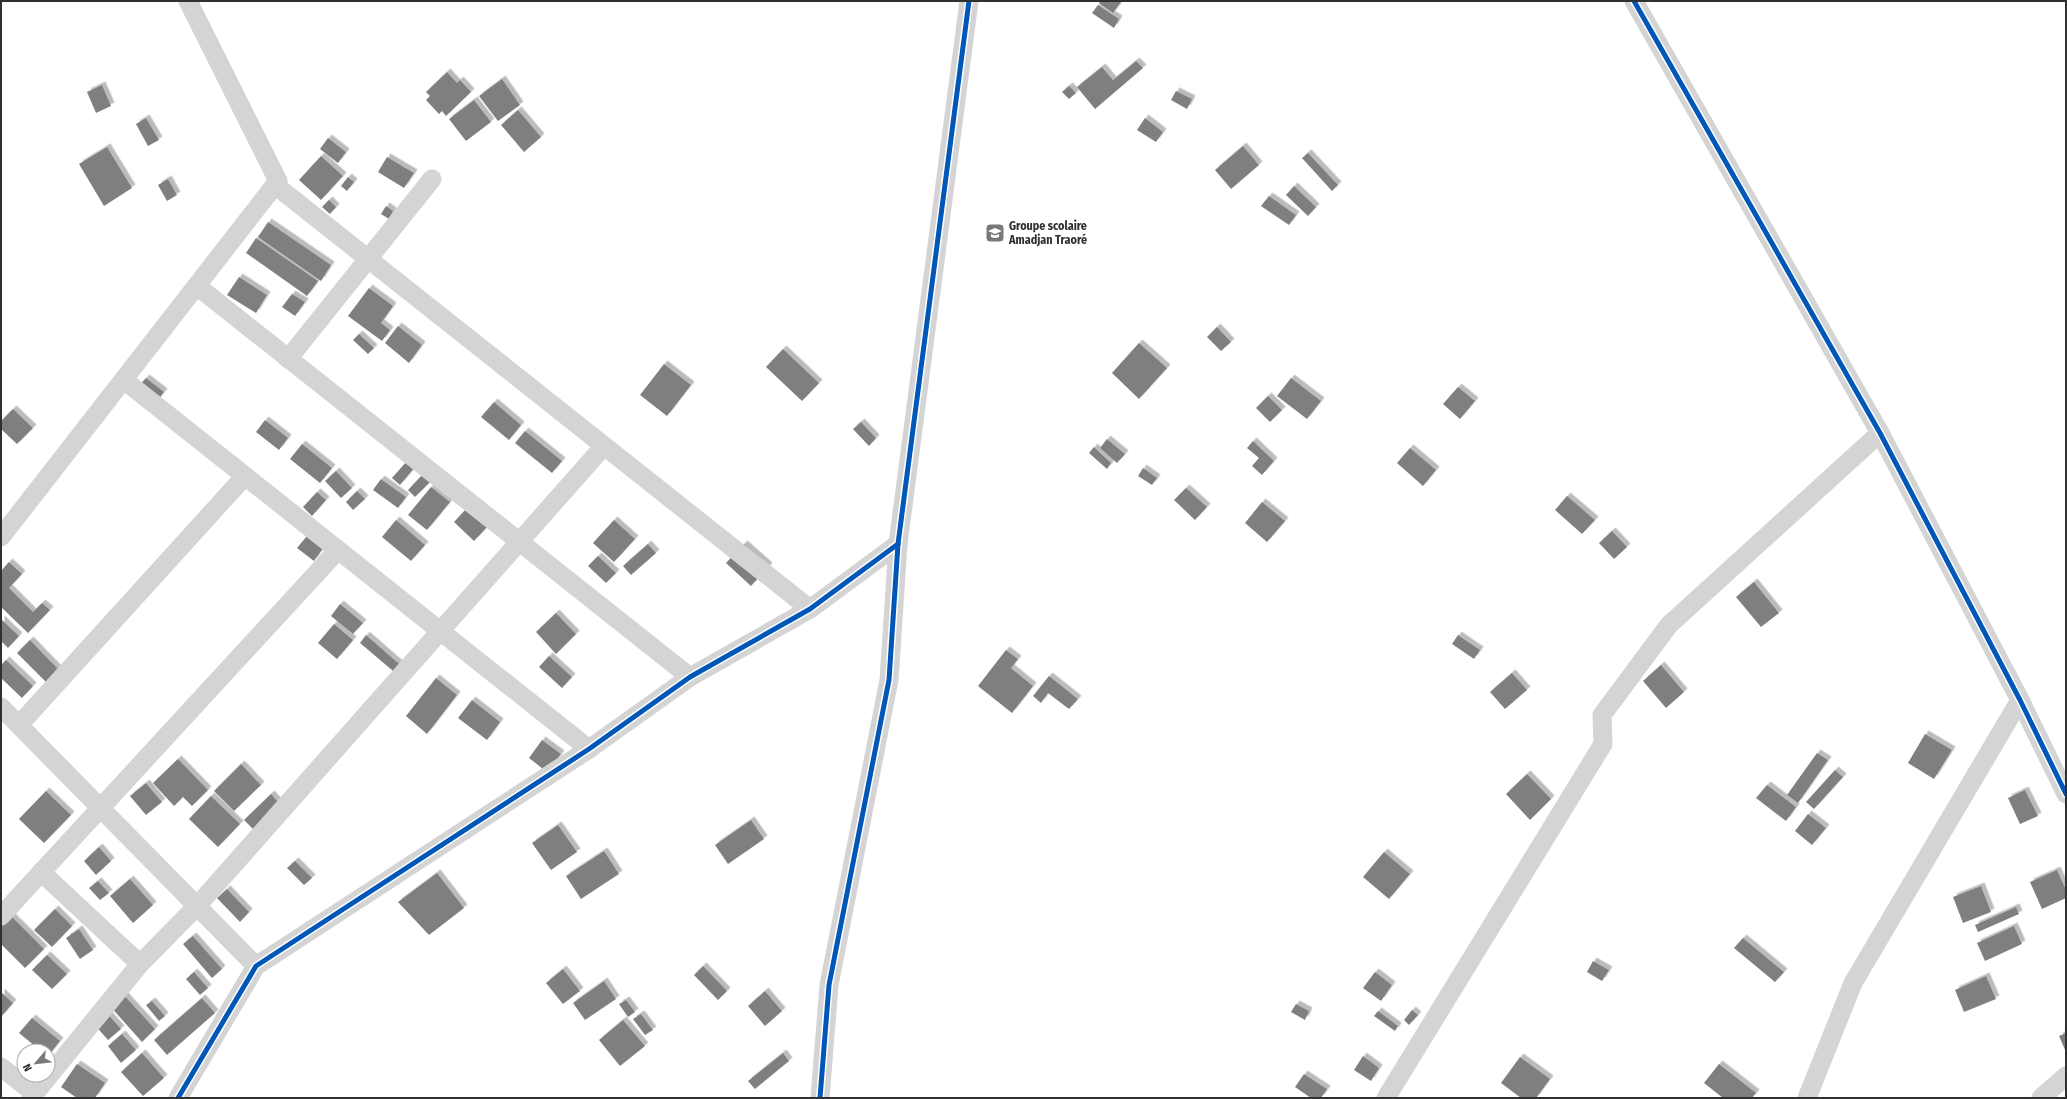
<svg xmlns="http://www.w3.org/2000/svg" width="2067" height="1099" font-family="'Fira Sans Condensed',sans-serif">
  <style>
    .building { fill: #7f7f7f; filter: url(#shadow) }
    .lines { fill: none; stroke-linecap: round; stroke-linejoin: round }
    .minor { stroke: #d4d4d4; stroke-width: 19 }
    .cycleway-casing { stroke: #fff; stroke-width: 8 }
    .cycleway { stroke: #0057b8; stroke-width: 5 }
    .labels { text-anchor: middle; stroke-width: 4; stroke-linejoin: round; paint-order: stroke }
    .poi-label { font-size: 12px; font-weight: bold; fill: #303030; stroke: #fff; text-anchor: start }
  </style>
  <defs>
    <filter id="shadow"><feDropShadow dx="3.5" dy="-3.5" stdDeviation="0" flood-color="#0004"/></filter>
  </defs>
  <rect width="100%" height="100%" fill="#fff"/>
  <g class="building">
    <path d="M1100 1H1119L1121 2 1113 13 1099 3Z"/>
    <path d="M1098 5 1119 19 1114 28 1092 13Z"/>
    <path d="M1136 61 1143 68 1095 109 1077 87 1102 67 1113 80Z"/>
    <path d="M447 72 457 83 460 80 471 92 446 116 442 111 439 114 426 100 430 96 426 92Z"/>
    <path d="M502 79 520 105 498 121 479 96Z"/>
    <path d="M102 85 111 106 96 113 87 92Z"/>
    <path d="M1069 86 1076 93 1069 99 1062 92Z"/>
    <path d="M1176 91 1192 99 1187 109 1171 100Z"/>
    <path d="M474 100 491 122 466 141 449 119Z"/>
    <path d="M518 110 541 137 524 152 501 125Z"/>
    <path d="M146 118 159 140 148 146 136 124Z"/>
    <path d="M1145 118 1163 132 1156 142 1137 130Z"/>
    <path d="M328 138 346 152 338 163 320 149Z"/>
    <path d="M1243 146 1259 165 1231 189 1215 170Z"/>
    <path d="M107 147 132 188 104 206 79 164Z"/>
    <path d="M1308 153 1338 185 1332 191 1302 158Z"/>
    <path d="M321 156 343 176 321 200 299 180Z"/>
    <path d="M387 157 414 173 404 188 378 172Z"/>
    <path d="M348 177 354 182 347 191 341 186Z"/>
    <path d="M168 179 177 195 167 201 158 185Z"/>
    <path d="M1294 186 1316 207 1308 216 1286 195Z"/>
    <path d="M1269 196 1296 215 1289 225 1261 206Z"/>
    <path d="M329 200 336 207 330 214 322 207Z"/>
    <path d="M386 206 393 211 389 219 381 214Z"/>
    <path d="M268 222 331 265 321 281 258 237Z"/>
    <path d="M256 238 318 281 307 296 246 253Z"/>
    <path d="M239 277 267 295 256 313 227 295Z"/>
    <path d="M369 288 393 306 381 323 390 330 382 341 348 316Z"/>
    <path d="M292 294 305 302 295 316 282 307Z"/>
    <path d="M398 326 422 345 409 363 385 343Z"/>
    <path d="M1217 327 1231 342 1221 351 1207 337Z"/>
    <path d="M359 334 374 348 368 354 353 340Z"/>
    <path d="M1139 343 1167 368 1139 399 1112 373Z"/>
    <path d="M783 349 819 383 802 401 766 367Z"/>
    <path d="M664 364 691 385 667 416 640 395Z"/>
    <path d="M146 378 164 392 156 402 138 387Z"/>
    <path d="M1291 378 1321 401 1307 419 1277 396Z"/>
    <path d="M1458 387 1475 401 1460 419 1443 404Z"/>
    <path d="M1268 396 1282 410 1270 422 1256 408Z"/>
    <path d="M494 402 521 425 509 440 481 417Z"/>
    <path d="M13 409 33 428 17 444 1 429V421Z"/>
    <path d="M265 420 288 438 279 450 256 432Z"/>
    <path d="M861 422 876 438 869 446 853 429Z"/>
    <path d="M525 431 562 461 552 473 515 443Z"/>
    <path d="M1107 439 1125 454 1117 463 1100 448Z"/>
    <path d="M1253 441 1274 461 1262 475 1252 466 1259 458 1247 448Z"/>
    <path d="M302 444 332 468 320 483 290 459Z"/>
    <path d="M1094 447 1111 463 1107 469 1089 453Z"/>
    <path d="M1410 448 1436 470 1423 486 1397 463Z"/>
    <path d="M408 460 415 467 400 485 392 478Z"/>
    <path d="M1143 468 1157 478 1152 485 1138 476Z"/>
    <path d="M336 471 352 488 341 498 325 481Z"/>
    <path d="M423 474 430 482 415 497 408 490Z"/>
    <path d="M381 479 406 497 398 508 373 490Z"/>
    <path d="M431 487 450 502 427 530 408 515Z"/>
    <path d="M1186 488 1207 507 1195 520 1174 500Z"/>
    <path d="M357 491 365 499 353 510 346 502Z"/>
    <path d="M317 492 326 500 312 516 303 507Z"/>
    <path d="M1567 496 1595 520 1582 534 1555 510Z"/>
    <path d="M1262 502 1285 521 1267 542 1245 523Z"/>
    <path d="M468 507 488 526 474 541 454 522Z"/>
    <path d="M396 520 425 545 411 561 382 537Z"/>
    <path d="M614 520 635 539 614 562 593 543Z"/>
    <path d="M1612 531 1627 547 1614 559 1599 543Z"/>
    <path d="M307 536 323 548 314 561 297 548Z"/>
    <path d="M648 544 656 553 631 575 623 566Z"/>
    <path d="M744 544 769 566 751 586 726 563Z"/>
    <path d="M598 556 616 573 606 583 588 566Z"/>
    <path d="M9 562 22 574 9 588 33 612 42 603 50 610 28 633 1 607V571Z"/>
    <path d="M1754 582 1779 613 1761 627 1736 597Z"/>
    <path d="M340 604 363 623 353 634 331 616Z"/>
    <path d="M556 613 576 634 556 654 536 632Z"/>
    <path d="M1 619 19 636 8 648 1 641Z"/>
    <path d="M334 624 353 640 337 659 318 643Z"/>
    <path d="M366 635 405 669 399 676 360 643Z"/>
    <path d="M1458 635 1480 650 1474 659 1452 644Z"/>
    <path d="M30 640 58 669 46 682 17 653Z"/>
    <path d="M1006 650 1018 659 1011 668 1033 686 1012 713 978 686Z"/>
    <path d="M549 656 572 677 562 688 539 667Z"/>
    <path d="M6 660 33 686 22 698 1 678V665Z"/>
    <path d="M1661 665 1684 692 1666 708 1643 681Z"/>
    <path d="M1512 673 1527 690 1505 709 1490 692Z"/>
    <path d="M1049 676 1078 699 1069 709 1048 693 1041 703 1033 696Z"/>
    <path d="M436 678 457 695 427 734 406 716Z"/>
    <path d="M472 700 500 722 487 740 458 718Z"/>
    <path d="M1925 734 1952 750 1934 779 1908 763Z"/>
    <path d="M542 740 561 754 547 772 529 758Z"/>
    <path d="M1817 753 1828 760 1798 803 1787 795Z"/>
    <path d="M178 759 208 790 192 806 183 797 174 806 153 783Z"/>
    <path d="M241 764 261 785 234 811 214 791Z"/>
    <path d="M1835 770 1843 777 1814 809 1806 802Z"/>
    <path d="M1527 774 1551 799 1530 820 1506 794Z"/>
    <path d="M146 783 162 802 146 815 130 796Z"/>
    <path d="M1767 785 1796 807 1786 821 1756 798Z"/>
    <path d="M2025 790 2038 816 2020 824 2008 798Z"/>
    <path d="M46 791 71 815 44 843 19 819Z"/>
    <path d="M271 794 280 804 254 830 244 820Z"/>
    <path d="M211 796 240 824 218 847 189 819Z"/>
    <path d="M1808 814 1826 828 1812 845 1795 831Z"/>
    <path d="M751 820 764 839 728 864 715 845Z"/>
    <path d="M558 825 577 852 551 870 532 843Z"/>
    <path d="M99 847 111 861 96 875 84 861Z"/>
    <path d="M604 851 619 874 581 899 566 876Z"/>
    <path d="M1384 852 1410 874 1389 899 1363 877Z"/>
    <path d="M295 861 312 878 304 885 287 868Z"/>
    <path d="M2057 870 2066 890V898L2042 909 2030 882Z"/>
    <path d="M437 873 464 908 429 935 398 902Z"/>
    <path d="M130 879 153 905 133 923 110 896Z"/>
    <path d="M98 881 109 893 100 900 89 888Z"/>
    <path d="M1981 886 1991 912 1963 923 1953 897Z"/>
    <path d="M227 889 249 912 240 922 217 898Z"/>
    <path d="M2016 907 2019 914 1978 932 1975 925Z"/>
    <path d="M55 909 72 926 52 947 34 930Z"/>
    <path d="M10 915 44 949 25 968 1 944V925Z"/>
    <path d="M2014 926 2022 944 1985 961 1977 943Z"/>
    <path d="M79 929 93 950 80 959 66 938Z"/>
    <path d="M193 936 222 969 212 978 183 944Z"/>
    <path d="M1743 938 1784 972 1775 982 1734 948Z"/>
    <path d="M47 955 67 974 52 989 32 970Z"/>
    <path d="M1593 961 1609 970 1602 981 1587 972Z"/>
    <path d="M703 966 727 991 718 1000 694 975Z"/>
    <path d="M563 969 580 991 563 1004 546 983Z"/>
    <path d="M194 972 208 988 200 995 186 979Z"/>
    <path d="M1375 972 1392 985 1381 1001 1363 988Z"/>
    <path d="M1986 976 1996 999 1964 1012 1955 990Z"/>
    <path d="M604 981 616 999 585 1020 573 1003Z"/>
    <path d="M765 991 782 1011 765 1026 748 1006Z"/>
    <path d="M1 992 13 1003 1 1017Z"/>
    <path d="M122 993 155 1029 142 1042 109 1005Z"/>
    <path d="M202 998 215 1013 167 1055 154 1040Z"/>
    <path d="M626 1000 635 1012 628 1017 619 1004Z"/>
    <path d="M152 1001 165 1016 159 1021 146 1005Z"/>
    <path d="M1296 1004 1309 1011 1305 1020 1291 1012Z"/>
    <path d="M1412 1010 1418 1015 1409 1025 1404 1020Z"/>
    <path d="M1378 1011 1398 1026 1395 1031 1374 1016Z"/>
    <path d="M106 1012 121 1029 108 1040 93 1023Z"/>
    <path d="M641 1014 653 1030 645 1035 633 1019Z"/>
    <path d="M32 1018 60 1041 48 1056V1051H41L19 1033Z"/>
    <path d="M623 1020 645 1046 620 1066 599 1040Z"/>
    <path d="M2066 1033V1052L2059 1036Z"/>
    <path d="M122 1034 136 1050 121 1063 108 1046Z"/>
    <path d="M142 1053 164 1078 143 1096 121 1072Z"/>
    <path d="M783 1053 789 1061 755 1089 748 1081Z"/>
    <path d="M1363 1056 1379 1068 1371 1081 1354 1070Z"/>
    <path d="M1520 1057 1550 1079 1536 1098H1521L1501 1083Z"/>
    <path d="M77 1064 105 1083 95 1098H77L61 1087Z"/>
    <path d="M1719 1064 1756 1093 1752 1098H1723L1704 1083Z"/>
    <path d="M1304 1074 1327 1089 1321 1098H1311L1295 1087Z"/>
  </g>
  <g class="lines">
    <g class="minor">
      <path d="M1634 1 1880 433 2020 700 2066 794"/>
      <path d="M275 185 810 609"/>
      <path d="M197 286 690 677"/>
      <path d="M288 359 432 179"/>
      <path d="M124 380 589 749"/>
      <path d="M1 537 278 181 188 1"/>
      <path d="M1 707 256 966"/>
      <path d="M19 725 245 476"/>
      <path d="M41 872 140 964"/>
      <path d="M1 916 338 550"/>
      <path d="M1 1067 34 1093"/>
      <path d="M31 1098 140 964 197 906 604 446"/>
      <path d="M178 1098 256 966 589 749 690 677 810 609 898 544"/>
      <path d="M820 1098 829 985 889 680 898 544 969 1"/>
      <path d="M1386 1098 1603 744 1602 715 1669 625 1880 433"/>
      <path d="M1807 1098 1853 983 2020 700"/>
      <path d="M2041 1098 2066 1076"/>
    </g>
    <g class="cycleway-casing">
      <g id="cycleway">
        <path d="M1634 1 1880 433 2020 700 2066 794"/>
        <path d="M178 1098 256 966 589 749 690 677 810 609 898 544"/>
        <path d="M820 1098 829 985 889 680 898 544 969 1"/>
      </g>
    </g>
    <use href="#cycleway" class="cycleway"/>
  </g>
  <defs>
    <g id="school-square" transform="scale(1)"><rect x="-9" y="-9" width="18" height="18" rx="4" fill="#787878" stroke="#fff"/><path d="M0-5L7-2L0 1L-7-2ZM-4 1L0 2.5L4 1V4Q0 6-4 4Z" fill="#fff"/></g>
  </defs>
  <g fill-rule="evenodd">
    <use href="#school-square" x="995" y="233"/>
  </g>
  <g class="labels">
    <g class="poi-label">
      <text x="1009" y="230">Groupe scolaire<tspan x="1009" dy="14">Amadjan Traoré</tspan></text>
    </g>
  </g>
  <rect width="2067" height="1099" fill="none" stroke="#303030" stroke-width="4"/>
  <g transform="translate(36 1063) rotate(242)"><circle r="19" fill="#ffffff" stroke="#acacac"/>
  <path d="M0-3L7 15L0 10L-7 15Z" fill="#787878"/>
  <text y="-6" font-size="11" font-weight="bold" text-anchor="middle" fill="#303030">N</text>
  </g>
</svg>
